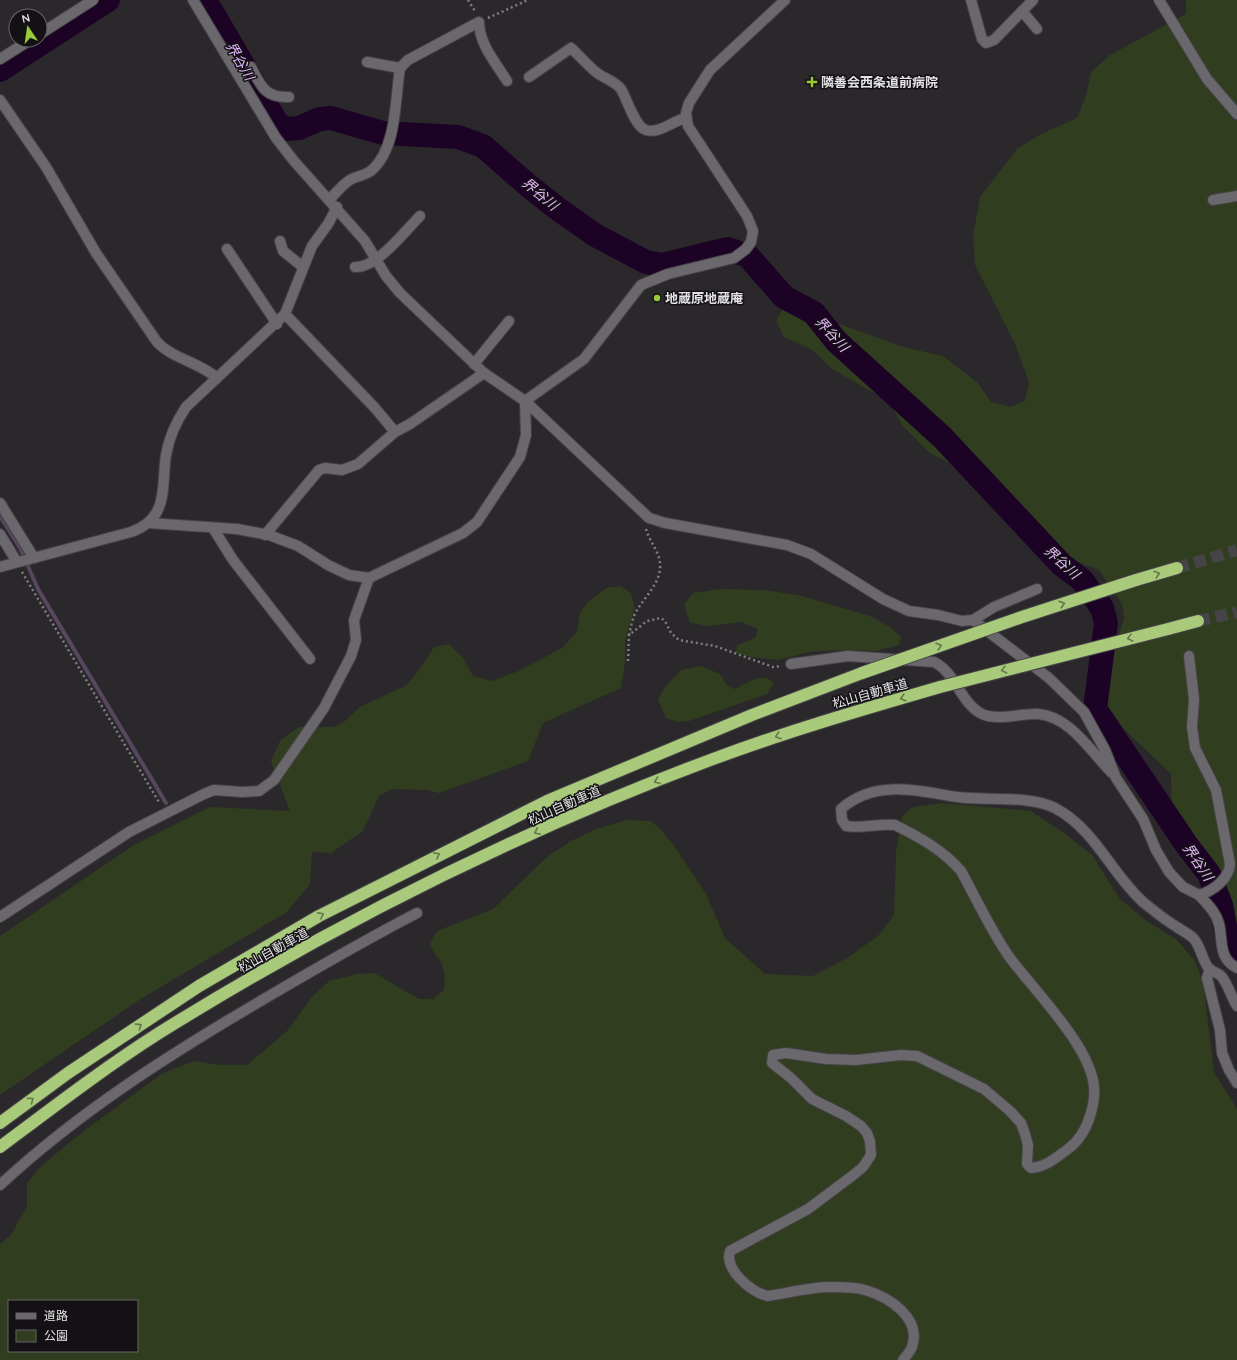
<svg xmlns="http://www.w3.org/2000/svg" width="1237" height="1360" font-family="Quicksand,'Noto Sans JP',sans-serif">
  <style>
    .green { fill: #313d1f; fill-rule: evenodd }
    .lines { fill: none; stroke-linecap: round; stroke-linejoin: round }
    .stream { stroke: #58465f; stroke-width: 4 }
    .river { stroke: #1c0326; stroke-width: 24 }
    .motorway-tunnel { stroke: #474448; stroke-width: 12; stroke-dasharray: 12 6; stroke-linecap: butt }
    .minor-casing { stroke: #454347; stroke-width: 12 }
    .motorway-casing { stroke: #454347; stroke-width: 14 }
    .path { stroke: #807e81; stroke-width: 2.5; stroke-dasharray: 2 3; stroke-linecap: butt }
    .minor { stroke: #6b686d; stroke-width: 10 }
    .motorway { stroke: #a9ca7b; stroke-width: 12 }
    .motorway-bridge-casing { stroke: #454347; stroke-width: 14; stroke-linecap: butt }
    .motorway-bridge { stroke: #a9ca7b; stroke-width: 12 }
    .oneway { stroke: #66774c }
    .poi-dot { fill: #98cb37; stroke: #131113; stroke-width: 1.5 }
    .labels { text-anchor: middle; stroke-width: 3; stroke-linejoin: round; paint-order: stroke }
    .poi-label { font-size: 13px; font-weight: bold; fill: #e4e2e5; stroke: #131113; text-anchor: start }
    .street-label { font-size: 13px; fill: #e4e2e5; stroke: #131113 }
    .water-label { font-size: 14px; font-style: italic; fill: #e3b6f9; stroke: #131113 }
  </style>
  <rect width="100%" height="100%" fill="#2b282c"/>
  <g class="green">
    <path d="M1186 0H1237V944L1172 837 1171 774 1123 728 1105 702 1111 664 1124 618 1122 604 1099 570 1066 557 982 469 952 464 930 453 903 426 887 398 870 391 832 369 811 349 784 337 776 321 782 310 792 307 903 347 943 356 978 383 991 402 1011 407 1025 401 1029 382 1015 344 975 265 973 236 980 197 1017 149 1041 134 1077 118 1086 96 1091 72 1110 55 1186 14Z"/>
    <path d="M621 586 631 594 635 607 625 640V663L621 688 543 723 528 761 439 793 426 790 392 789 379 796 363 831 331 853 312 852 310 884 287 912 139 1000 0 1095V936L134 845 210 807 290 811 271 761 280 741 299 727H333L345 721 360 707 407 685 422 666 434 647 449 644 463 658 473 676 492 681 519 671 562 648 577 632 580 612 589 601 606 588Z"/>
    <path d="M720 589 763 590 798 595 870 616 888 626 901 636 899 645 876 651 840 650 809 652 777 660 751 657 736 653 737 645 755 638 758 629 741 622 708 626 690 623 684 604 693 593Z"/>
    <path d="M701 666 720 674 727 685 734 689C749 684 760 670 774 683L767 694 689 721 677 722 666 718 658 700 665 687 681 670Z"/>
    <path d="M942 803 1031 811 1064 833 1092 855 1120 899 1148 922 1176 939 1195 961 1203 982 1214 1072 1237 1109V1360H0V1244L11 1235 27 1206V1183L42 1165 85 1130 163 1073 194 1061 220 1065H247L287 1031 311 998 329 981 357 974 374 973 419 999H433L444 990C445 980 445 969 440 961 436 954 432 951 430 944L437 931 493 909 547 857 571 841 596 829 626 820 651 821 662 831 675 847 706 894 725 938 765 974 813 976 847 958 878 936 894 915 896 852 902 816 913 807ZM9 1301H137V1351H9Z"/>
  </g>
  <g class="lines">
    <path class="stream" d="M0 516 20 548 38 589 166 803"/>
    <g class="river">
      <path d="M205 0 277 123 285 129 299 128 320 119 331 118 383 133 458 137 483 146 530 187 558 209 595 235 646 262 662 265 728 249 748 256 784 297 814 313 836 341 942 437 1062 565 1082 580 1102 608 1106 623 1095 709 1186 844 1209 874 1221 905 1230 952 1237 956"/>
      <path d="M0 70 108 0"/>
    </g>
    <g class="motorway-tunnel">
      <path d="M1177 568 1237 550"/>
      <path d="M1198 621 1237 612"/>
    </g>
    <g class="minor-casing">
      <g id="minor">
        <path d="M193 0 276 138 294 161 365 241 386 276 400 293 484 373 525 401 649 518 665 523 787 545 811 554 883 599 909 611 938 615 962 621 973 620 1049 678 1084 712 1105 750 1116 778 1143 819 1156 850 1169 872 1183 887 1199 895C1213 891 1229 879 1230 864L1216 790 1195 748 1192 727 1194 699 1189 656"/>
        <path d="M971 0 982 39 986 43 994 40 1033 0"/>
        <path d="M1159 0 1207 79 1237 114"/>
        <path d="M1022 11 1037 29"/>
        <path d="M40 34 93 0"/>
        <path d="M0 59 30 40"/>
        <path d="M367 62 400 68"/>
        <path d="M251 67C261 86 265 98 289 97"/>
        <path d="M529 77 571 48C580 56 587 65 596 72 603 78 615 81 621 89 627 99 635 127 646 130 660 134 672 121 686 118"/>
        <path d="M0 100 46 167 96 253 157 342C173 359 199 362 217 378"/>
        <path d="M330 199C336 193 342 185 350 180 356 176 365 176 372 170 397 148 395 99 400 68L408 60 479 22C479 44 496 63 507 81"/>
        <path d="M1213 200 1237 196"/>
        <path d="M280 241 283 251 303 267"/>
        <path d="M227 249 277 324"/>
        <path d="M355 267C377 268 404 232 420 216"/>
        <path d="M285 314 375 408 395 432"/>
        <path d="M474 364 509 321"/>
        <path d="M0 503 34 558"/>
        <path d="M148 523 237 529 269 535 298 546 328 565 349 575 369 578 463 533 477 522 520 457 526 435 525 401 584 359 641 285 668 274 734 258 746 249 751 242 753 231 747 216 688 126 686 113 689 103 710 70 785 0"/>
        <path d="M213 528 233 560 310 659"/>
        <path d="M0 534 17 562"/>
        <path d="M265 535 319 470 325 468 342 470 358 464 395 432 410 424 484 373"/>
        <path d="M0 567 131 532C170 518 161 487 166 455 169 437 176 422 186 407L285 314 312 246 328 224 337 207"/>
        <path d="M973 620 994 607 1037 589"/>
        <path d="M791 664 848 656 934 662C956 673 959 700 980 713 997 722 1020 713 1038 714 1071 717 1090 751 1112 773"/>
        <path d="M1199 895C1207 904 1216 912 1219 924 1223 941 1218 958 1237 968"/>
        <path d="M0 917 129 832 204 794 214 790 242 792 259 791 274 780 324 708 351 656 356 640 354 620 369 578"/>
        <path d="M1210 969 1207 978 1220 1030 1222 1053 1229 1070 1237 1083"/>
        <path d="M0 1185C80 1111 170 1054 264 999 315 969 365 940 417 913"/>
        <path d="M903 1360C906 1356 910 1352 912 1347 922 1318 889 1297 865 1290 855 1287 842 1287 831 1287 810 1287 788 1293 768 1296 751 1293 724 1269 730 1251L808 1209 852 1176 863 1167 871 1155 870 1141 867 1133 861 1126 846 1116 812 1099 791 1078 772 1063 773 1055 786 1053 826 1059 856 1060 901 1055 917 1056 984 1089 1010 1111 1021 1123 1025 1134 1028 1145 1027 1164 1031 1168C1046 1167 1057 1157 1068 1149 1079 1141 1086 1129 1090 1116 1093 1107 1095 1097 1094 1087 1091 1047 1034 990 1010 958 991 931 977 900 961 871 943 850 919 837 895 825 878 823 863 829 846 826L842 820 841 809C872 781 912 789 950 796 981 802 1026 794 1055 808 1096 830 1110 872 1143 902 1154 911 1165 920 1177 927 1182 931 1190 934 1194 939 1201 947 1202 960 1209 969 1213 972 1219 973 1222 977 1229 986 1231 997 1237 1006"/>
      </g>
    </g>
    <g class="motorway-casing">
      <g id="motorway">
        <path d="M1136 580 1177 568"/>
        <path d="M1168 629 1198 621"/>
        <path d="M0 1123 68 1073 199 986 319 916 547 801 752 715 862 673"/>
        <path d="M0 1147C52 1108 104 1068 159 1033 334 924 520 831 713 759 788 731 864 709 940 687"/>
      </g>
    </g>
    <g class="path">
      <path d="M468 0 475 11"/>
      <path d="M488 18 528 0"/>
      <path d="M646 529C649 541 659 551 660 563 662 582 645 596 636 612 632 619 631 627 629 635L647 621 661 618 665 621 671 633 679 640 715 646 773 667 780 666"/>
      <path d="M22 572 160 804"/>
      <path d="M628 661 629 635"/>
    </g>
    <use href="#minor" class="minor"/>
    <use href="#motorway" class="motorway"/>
    <g class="motorway-bridge-casing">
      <g id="motorway-bridge">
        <path d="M862 673 1022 617 1136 580"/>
        <path d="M940 687 1168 629"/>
      </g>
    </g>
    <use href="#motorway-bridge" class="motorway-bridge"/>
  </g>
  <defs><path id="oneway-chevron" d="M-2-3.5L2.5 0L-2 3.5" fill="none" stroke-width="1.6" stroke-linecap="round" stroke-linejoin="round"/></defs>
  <g class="oneway">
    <use href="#oneway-chevron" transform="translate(1157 574) rotate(-17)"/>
    <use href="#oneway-chevron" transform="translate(1062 604) rotate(-18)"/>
    <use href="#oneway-chevron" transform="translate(1130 638) rotate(166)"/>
    <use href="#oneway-chevron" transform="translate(939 646) rotate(-19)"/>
    <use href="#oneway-chevron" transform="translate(1004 670) rotate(166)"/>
    <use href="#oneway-chevron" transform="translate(903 698) rotate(164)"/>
    <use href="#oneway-chevron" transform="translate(778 736) rotate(161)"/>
    <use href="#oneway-chevron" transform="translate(657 781) rotate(159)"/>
    <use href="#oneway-chevron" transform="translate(537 832) rotate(155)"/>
    <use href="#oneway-chevron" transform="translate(437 855) rotate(-27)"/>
    <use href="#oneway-chevron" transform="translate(321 915) rotate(-28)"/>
    <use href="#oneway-chevron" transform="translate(139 1026) rotate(-33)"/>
    <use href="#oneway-chevron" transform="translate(31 1100) rotate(-36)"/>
  </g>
  <g class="poi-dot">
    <path d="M810 76h4v4h4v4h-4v4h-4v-4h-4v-4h4z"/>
    <circle cx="657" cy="298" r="4"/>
  </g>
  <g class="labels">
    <g class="poi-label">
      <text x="821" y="87">隣善会西条道前病院</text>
      <text x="665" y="303">地蔵原地蔵庵</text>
    </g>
    <g class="street-label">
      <text transform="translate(870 693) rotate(-16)" y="5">松山自動車道</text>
      <text transform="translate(564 805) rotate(-24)" y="5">松山自動車道</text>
      <text transform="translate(273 950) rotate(-29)" y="5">松山自動車道</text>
    </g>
    <g class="water-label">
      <text transform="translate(240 61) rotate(60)" y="5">界谷川</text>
      <text transform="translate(540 194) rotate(40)" y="5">界谷川</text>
      <text transform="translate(832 334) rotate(47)" y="5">界谷川</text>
      <text transform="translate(1062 562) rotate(42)" y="5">界谷川</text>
      <text transform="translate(1198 862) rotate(56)" y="5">界谷川</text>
    </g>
  </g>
  <rect x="8" y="1300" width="130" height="52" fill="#131113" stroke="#676567"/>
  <rect x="16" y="1313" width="20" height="6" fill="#6b686d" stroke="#676567"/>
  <text x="44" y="1320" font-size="12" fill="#e4e2e5">道路</text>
  <rect x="16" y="1330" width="20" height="12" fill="#313d1f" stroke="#676567"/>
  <text x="44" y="1340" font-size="12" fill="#e4e2e5">公園</text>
  <g transform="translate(28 28) rotate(347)"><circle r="19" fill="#131113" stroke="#676567"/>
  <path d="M0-3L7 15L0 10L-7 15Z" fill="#98cb37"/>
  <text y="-6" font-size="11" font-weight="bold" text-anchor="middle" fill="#e4e2e5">N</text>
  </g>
</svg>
